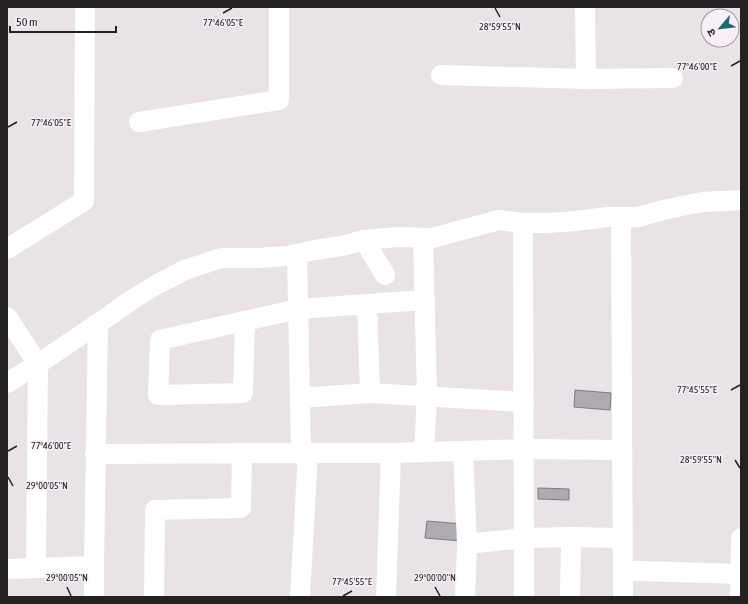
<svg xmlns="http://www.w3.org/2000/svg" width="748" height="604" font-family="'Asap Condensed','Noto Sans Devanagari',sans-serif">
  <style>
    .building { fill: #aeaab1; stroke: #7e7a81 }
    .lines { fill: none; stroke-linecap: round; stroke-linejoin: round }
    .minor { stroke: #fff; stroke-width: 20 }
    .ticks { fill: none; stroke: #232123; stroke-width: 1.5 }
    .ticks-label { font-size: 10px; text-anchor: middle; fill: #232123; stroke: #f7eff5; stroke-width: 3; stroke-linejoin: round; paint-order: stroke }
  </style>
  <rect width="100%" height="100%" fill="#e9e2e7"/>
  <g class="building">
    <path d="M575 390 611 393 610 410 574 407Z"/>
    <path d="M538 488 569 489V500L538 499Z"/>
    <path d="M427 521 463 524 461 541 425 538Z"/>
  </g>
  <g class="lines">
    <g class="minor">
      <path d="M441 75 586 79 585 7"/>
      <path d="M586 79 673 78"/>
      <path d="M139 122 279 100V7"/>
      <path d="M621 217 623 597"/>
      <path d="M523 223 524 597"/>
      <path d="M423 238 427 397 424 452"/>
      <path d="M364 240 385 275"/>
      <path d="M7 249 84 201 85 7"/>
      <path d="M297 254 301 453"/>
      <path d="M367 304 425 300"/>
      <path d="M7 317 38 364 36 568"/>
      <path d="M245 321 243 393 158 395 160 340 298 309 367 304 370 393 300 398"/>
      <path d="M7 383 38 364 109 316 133 299 156 285 185 270 221 258H258L287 256 315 250 342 246 364 240 397 237 432 238 499 220 523 223H549L575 221 608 217H638L663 210 702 202 741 200"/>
      <path d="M370 393 524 402"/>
      <path d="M463 451 467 544 524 538 571 537"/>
      <path d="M308 453H391L386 597"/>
      <path d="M391 453 524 449 622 450"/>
      <path d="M95 454 308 453 300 597"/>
      <path d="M94 566V597"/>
      <path d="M7 569 94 566 98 323"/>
      <path d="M623 571H641L741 574"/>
      <path d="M154 597 155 510 241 508 242 453"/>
      <path d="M465 597 467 544"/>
      <path d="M570 597 571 537 622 538"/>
      <path d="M740 597 741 538"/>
    </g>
  </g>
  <path class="ticks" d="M495 8 500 17M223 13 232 8M731 66 740 61M8 127 17 122M731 390 740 385M8 451 17 446M735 460 740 468M8 477 13 486M67 587 71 596M435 587 440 596M343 596 352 591"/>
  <g class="ticks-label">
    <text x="223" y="26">77°46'05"E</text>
    <text x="500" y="30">28°59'55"N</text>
    <text x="697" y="70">77°46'00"E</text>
    <text x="51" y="126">77°46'05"E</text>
    <text x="697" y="393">77°45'55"E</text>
    <text x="51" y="449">77°46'00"E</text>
    <text x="701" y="463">28°59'55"N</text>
    <text x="47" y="489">29°00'05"N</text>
    <text x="67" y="581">29°00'05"N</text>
    <text x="435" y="581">29°00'00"N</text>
    <text x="352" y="585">77°45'55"E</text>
  </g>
  <rect width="748" height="604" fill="none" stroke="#232123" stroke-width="16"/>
  <g transform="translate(720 28) rotate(242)"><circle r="19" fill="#f7eff5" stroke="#a29da1"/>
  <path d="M0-3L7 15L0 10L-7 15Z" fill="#1e6b6d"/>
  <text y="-6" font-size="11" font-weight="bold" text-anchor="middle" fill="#232123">उ</text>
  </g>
  <path d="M10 26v6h106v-6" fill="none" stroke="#232123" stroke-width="2"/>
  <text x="16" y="26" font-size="12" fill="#232123" stroke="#f7eff5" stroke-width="3" paint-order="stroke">50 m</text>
</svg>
